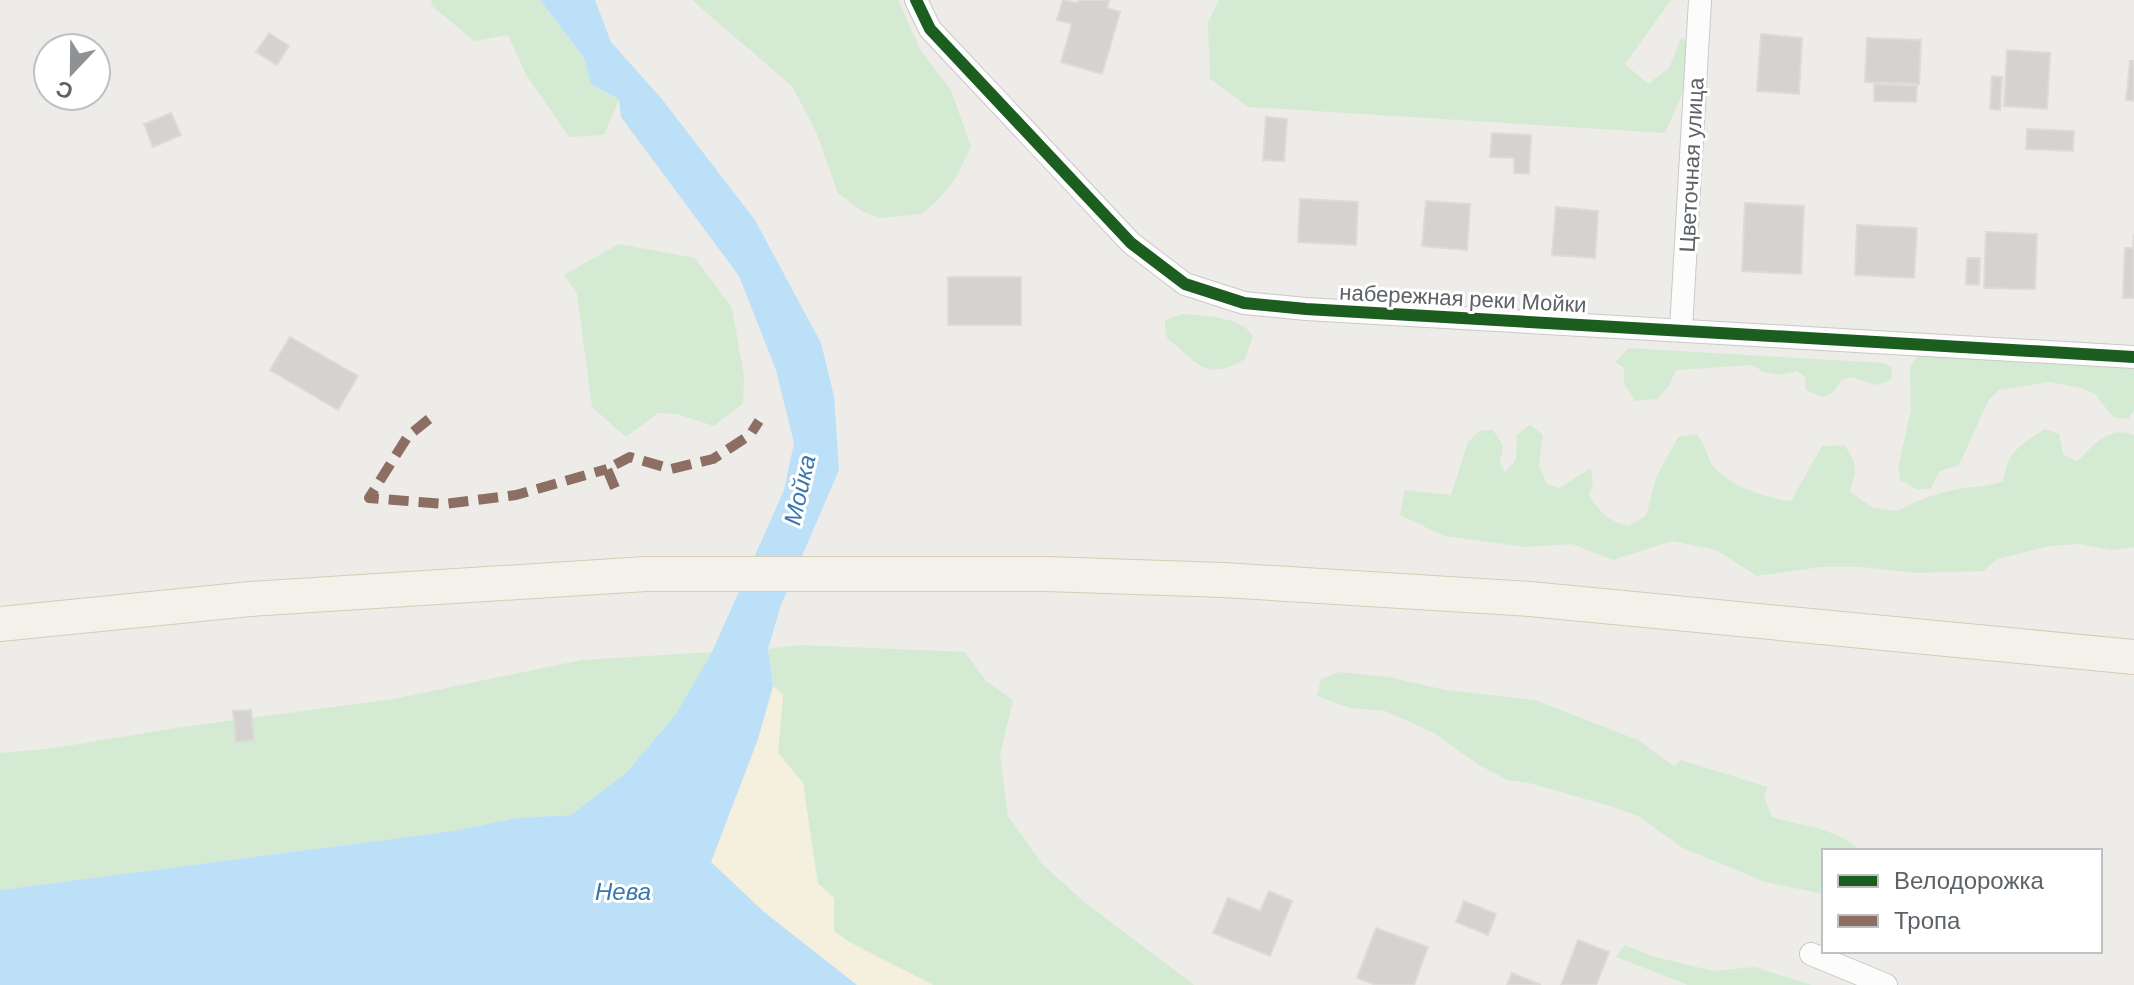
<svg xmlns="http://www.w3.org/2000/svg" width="2134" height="985" font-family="'DM Sans',sans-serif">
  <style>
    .green { fill: #d5ead3 }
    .sand { fill: #f5efdd }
    .water { fill: #bce0f8 }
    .building { fill: #d4d3d1; stroke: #dcdbd7; stroke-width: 2 }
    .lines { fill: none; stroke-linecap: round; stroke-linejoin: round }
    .minor-casing { stroke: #c9c9c8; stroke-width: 24 }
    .primary-casing { stroke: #d6ccb5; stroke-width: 36 }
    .minor { stroke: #fcfcfc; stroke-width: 22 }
    .primary { stroke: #f3f1e9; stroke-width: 34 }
    .quiet { stroke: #8d6e63; stroke-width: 10; stroke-dasharray: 20 10; stroke-linecap: butt }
    .cycleway-casing { stroke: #fff; stroke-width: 17 }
    .cycleway { stroke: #1b5e20; stroke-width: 12 }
    .labels { text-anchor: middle; stroke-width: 6; stroke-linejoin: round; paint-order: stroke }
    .street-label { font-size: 22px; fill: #5d6267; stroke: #fff }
    .water-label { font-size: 24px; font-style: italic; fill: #3a76ae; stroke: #fff }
  </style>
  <rect width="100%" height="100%" fill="#edece8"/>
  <g class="green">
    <path d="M432 0H540L584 58 591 84 619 99 604 135 569 137 525 73 508 35 474 41 431 5Z"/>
    <path d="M692 0H898L921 51 951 90 971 147 955 179 937 201 921 214 881 218 863 212 838 193 816 132 792 86Z"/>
    <path d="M1219 0H1671L1625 64 1648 84 1669 68 1681 38 1690 43 1682 94 1665 133 1248 107 1210 79 1208 22Z"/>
    <path d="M619 244 695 258 732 308 744 376 743 403 714 426 677 414 658 413 626 437 592 407 577 294 564 275Z"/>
    <path d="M1183 314C1204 316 1241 316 1253 336L1245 359C1212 378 1202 370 1178 347 1177 346 1168 340 1168 339 1165 335 1165 325 1165 320Z"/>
    <path d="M1629 348 1884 363 1892 368 1891 380 1876 385 1851 377 1842 380 1833 393 1823 397 1806 390 1805 377 1797 371 1779 375 1764 372 1752 365 1676 370 1668 387 1657 399 1635 401 1624 383V368L1615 362Z"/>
    <path d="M1921 351 2134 362V410L2128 419 2113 417 2095 394 2081 388 2049 382 1999 390 1989 399 1959 465 1940 471 1931 488 1918 490 1900 480 1898 468 1911 410 1910 366Z"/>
    <path d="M1530 425 1543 435 1539 465 1547 484 1559 488 1591 468 1593 483 1589 494C1599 512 1607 520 1628 526L1646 516 1656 478 1678 437 1697 434C1704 444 1706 452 1711 463 1723 484 1768 499 1791 501L1822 446 1844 445C1859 465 1856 469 1850 492L1873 508 1898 511C1914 501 1940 492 1959 489 1976 486 1987 487 2003 481 2009 449 2019 447 2044 429L2059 434 2063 454 2077 462C2093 445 2110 425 2134 435V547L2112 550 2079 544 2049 546 1998 559 1983 571 1916 573 1862 567H1821L1757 576 1716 550 1672 541 1613 560 1572 544 1525 547 1444 536 1400 515 1405 490 1451 495 1468 442 1479 431 1493 430 1503 445 1500 464 1505 472 1516 460 1517 435Z"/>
    <path d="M799 645 965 652 986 681 1013 700 1000 755 1008 816 1042 864 1083 901 1194 985H933L849 942 834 931V898L818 883 803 783 778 753 783 695 773 686 768 649Z"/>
    <path d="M712 652 676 714 627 772 571 815 517 818 453 831 0 890V753L48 749 175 728 393 699 582 660Z"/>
    <path d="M1339 672 1388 677 1446 690 1535 700 1638 740 1674 766 1681 760 1768 787 1764 797 1772 817C1807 827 1833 827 1862 851H1824V894L1765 882 1712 860 1681 847 1640 817 1613 807 1529 783 1508 780 1479 765 1434 733 1385 711 1350 708 1317 696 1321 679Z"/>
    <path d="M1625 945 1652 956 1713 971 1754 967 1812 985H1688L1616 957Z"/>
  </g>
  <path class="sand" d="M773 686 783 695 778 753 803 783 817 883 834 898V931L849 942 933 985H857L764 912 711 862 758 739Z"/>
  <path class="water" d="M540 0H595L611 42 661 98 755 220 821 343 834 396 839 470 781 605 768 649 773 686 758 739 711 862 764 912 857 985H0V890L453 831 517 818 571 815 627 772 676 714 712 652 784 490 794 443 776 370 739 276 621 117 619 99 591 84 584 58Z"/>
  <g class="building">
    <path d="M1063 0 1078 3 1079 0H1109L1107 8 1120 12 1102 74 1061 62 1072 24 1057 20Z"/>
    <path d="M269 33 289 46 277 65 256 52Z"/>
    <path d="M1761 34 1802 38 1799 94 1757 91Z"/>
    <path d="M1867 38 1921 40 1919 84 1865 82Z"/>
    <path d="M2007 50 2050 53 2047 109 2004 106Z"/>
    <path d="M2130 61H2134V101L2126 100Z"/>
    <path d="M1992 76 2002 77 2000 110 1990 109Z"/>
    <path d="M1874 84 1917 86 1916 102 1874 101Z"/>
    <path d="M171 113 181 135 153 147 144 124Z"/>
    <path d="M1266 117 1287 119 1284 161 1263 160Z"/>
    <path d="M2027 129 2074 131 2073 151 2026 149Z"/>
    <path d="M1492 133 1531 135 1529 174 1514 173V158L1490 157Z"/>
    <path d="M1300 199 1358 202 1356 245 1298 242Z"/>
    <path d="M1426 201 1470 204 1467 250 1422 246Z"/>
    <path d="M1745 203 1804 206 1801 274 1742 271Z"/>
    <path d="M1556 207 1598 211 1595 258 1552 255Z"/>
    <path d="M1857 225 1917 228 1914 278 1855 275Z"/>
    <path d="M1986 232 2037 234 2035 289 1984 288Z"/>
    <path d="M2134 235V298H2123L2125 248H2133Z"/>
    <path d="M1967 258H1980L1979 285 1966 284Z"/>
    <rect x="948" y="277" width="73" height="48"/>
    <path d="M290 337 358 376 338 410 270 370Z"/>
    <path d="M251 710 254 740 236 742 233 711Z"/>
    <path d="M1269 891 1292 901 1270 956 1213 933 1228 898 1260 911Z"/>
    <path d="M1464 901 1496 914 1488 935 1456 922Z"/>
    <path d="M1376 928 1428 947 1414 985H1376L1357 978Z"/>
    <path d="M1578 940 1609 952 1596 985H1561Z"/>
    <path d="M1512 973 1541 985H1507Z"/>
  </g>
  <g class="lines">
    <g class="minor-casing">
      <g id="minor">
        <path d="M916 0 930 29 1131 243 1185 284 1244 303 1306 309 2134 357"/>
        <path d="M1681 329 1700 0"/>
        <path d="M1811 954 1886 985"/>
      </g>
    </g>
    <g class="primary-casing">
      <path id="primary" d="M0 624 250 599 646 574H1046L1224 580 1530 599 2134 657"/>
    </g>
    <use href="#minor" class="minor"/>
    <use href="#primary" class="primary"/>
    <g class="quiet">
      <path d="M429 419 408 436 369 498 445 504 516 495 607 469"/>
      <path d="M615 488 607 469 630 457 671 469 713 459 750 435 759 421"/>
    </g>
    <g class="cycleway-casing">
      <path id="cycleway" d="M916 0 930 29 1131 243 1185 284 1244 303 1306 309 2134 357"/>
    </g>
    <use href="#cycleway" class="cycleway"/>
  </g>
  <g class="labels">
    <g class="street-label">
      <text transform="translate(1691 165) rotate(-87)" y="8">Цветочная улица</text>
      <text transform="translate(1463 298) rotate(3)" y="8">набережная реки Мойки</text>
    </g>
    <g class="water-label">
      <text transform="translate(800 490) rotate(-77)" y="8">Мойка</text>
      <text x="623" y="900">Нева</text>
    </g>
  </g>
  <rect x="1822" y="849" width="280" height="104" fill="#ffffff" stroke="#bec0c2" stroke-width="2"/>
  <rect x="1838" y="875" width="40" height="12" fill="#1b5e20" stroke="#bec0c2" stroke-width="2"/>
  <text x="1894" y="889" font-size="24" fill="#5d6267">Велодорожка</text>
  <rect x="1838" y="915" width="40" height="12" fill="#8d6e63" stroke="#bec0c2" stroke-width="2"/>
  <text x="1894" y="929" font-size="24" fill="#5d6267">Тропа</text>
  <g transform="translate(72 72) rotate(202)"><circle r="38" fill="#ffffff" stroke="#bec0c2" stroke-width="2"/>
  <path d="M0-6L14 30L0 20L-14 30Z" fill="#8f9294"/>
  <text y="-12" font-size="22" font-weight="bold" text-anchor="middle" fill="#5d6267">С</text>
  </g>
</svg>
